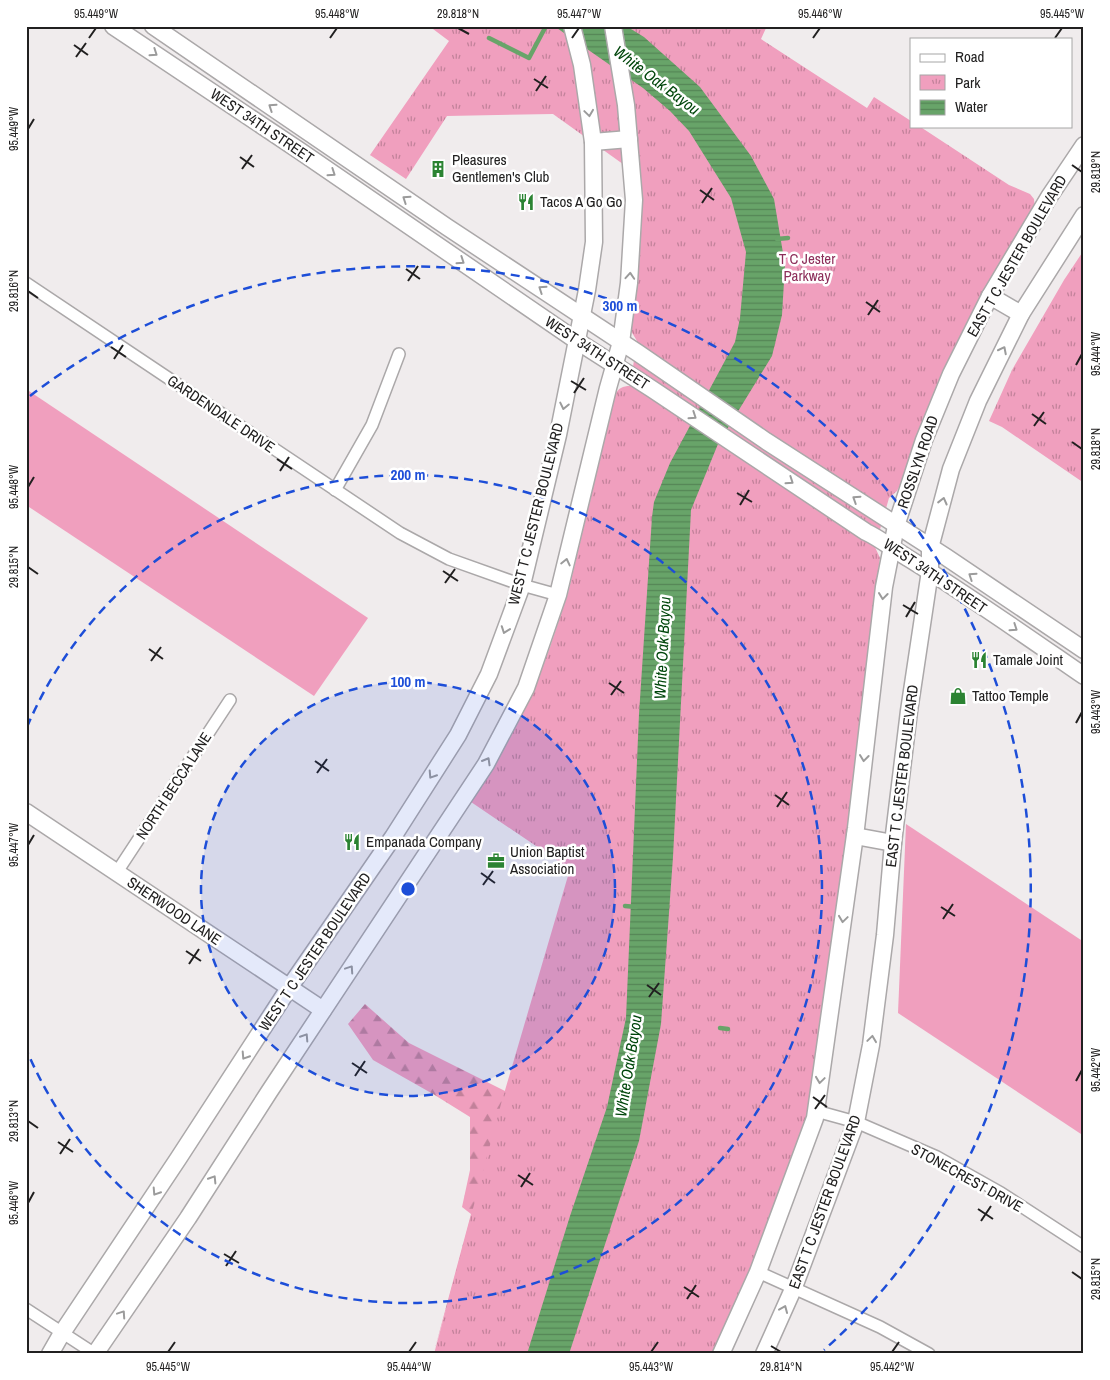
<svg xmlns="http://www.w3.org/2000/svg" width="1110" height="1380" font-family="'Archivo Narrow',sans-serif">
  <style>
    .grass { fill: #f09fbe }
    .forest { fill: url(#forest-firs) }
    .park { fill: url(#park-tufts) }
    .water { fill: url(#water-rules) }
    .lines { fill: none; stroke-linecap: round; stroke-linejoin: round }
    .stream { stroke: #68a469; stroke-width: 4.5 }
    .street-casing { stroke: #aba8a9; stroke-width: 14 }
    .secondary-casing { stroke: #aba8a9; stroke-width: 19 }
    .street { stroke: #fff; stroke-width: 11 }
    .secondary { stroke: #fff; stroke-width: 16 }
    .oneway { stroke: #9b9b9b }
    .ticks { fill: none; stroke: #212020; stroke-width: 2 }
    .ring { fill: none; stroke: #1d4ed8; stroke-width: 2.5; stroke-dasharray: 9 6 }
    .labels { text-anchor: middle; stroke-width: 5; stroke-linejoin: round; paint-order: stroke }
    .street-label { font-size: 15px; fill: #212020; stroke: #fff }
    .poi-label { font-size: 15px; fill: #212020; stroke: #fff; text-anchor: start }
    .park-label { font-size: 15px; fill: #8d2e5a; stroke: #fff }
    .water-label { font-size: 16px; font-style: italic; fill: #00460b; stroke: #fff }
    .centre { fill: #1d4ed8; stroke: #fff; stroke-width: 2.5 }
    .ring-label { font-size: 15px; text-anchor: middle; font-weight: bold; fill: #1d4ed8; stroke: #fff; stroke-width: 5; stroke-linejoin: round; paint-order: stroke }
    .neatline { fill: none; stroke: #212020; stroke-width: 2 }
    .ticks-label { font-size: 12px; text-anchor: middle; fill: #212020 }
  </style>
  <defs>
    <pattern id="forest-firs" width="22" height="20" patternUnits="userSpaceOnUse" patternTransform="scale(1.25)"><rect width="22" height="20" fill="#f09fbe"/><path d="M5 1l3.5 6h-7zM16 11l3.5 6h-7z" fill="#c2819a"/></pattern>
    <pattern id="park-tufts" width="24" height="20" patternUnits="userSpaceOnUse" patternTransform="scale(1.25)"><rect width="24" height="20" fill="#f09fbe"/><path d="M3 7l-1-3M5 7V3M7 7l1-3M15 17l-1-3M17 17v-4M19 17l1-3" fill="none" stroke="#c2819a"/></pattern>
    <pattern id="water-rules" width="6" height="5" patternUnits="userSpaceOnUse" patternTransform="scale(1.25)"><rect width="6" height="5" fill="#68a469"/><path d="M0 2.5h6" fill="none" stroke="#558556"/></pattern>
  </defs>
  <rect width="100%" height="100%" fill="#f0eced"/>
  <g class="grass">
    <path d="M26 389 368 618 314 696 26 505Z"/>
    <path d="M906 824 1084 942V1136L898 1013Z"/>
  </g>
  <path class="forest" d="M365 1004 409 1043 505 1091 511 1085 434 1352 471 1214 462 1207 470 1170V1117L433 1094 373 1060 348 1024Z"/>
  <g class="park">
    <path d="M429 26H767L761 39 867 108 874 97 911 121V126H919L1009 185 1030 194 1034 199 1035 210C1017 236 1000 263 984 291 949 352 921 418 900 485L897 491 889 498 875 547 880 558 873 606 860 720 830 1004 807 1119 771 1224 714 1354H434L501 1104 570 869 471 802 516 726 540 674 550 647 568 593 615 395C618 388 623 386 630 386L637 341 631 331V323C638 275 644 226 641 177L553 114 447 116 406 179 370 155 449 41Z"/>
    <path d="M1084 250V483L1002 427 989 421 1012 370 1064 280Z"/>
  </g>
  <path class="water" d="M554 26H626L644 37 700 87 751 156 774 199 785 265 782 315 772 356 718 444 691 510 673 857 661 1024 639 1141 569 1354H527L570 1216 607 1107 626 1018 639 714 652 517 654 502 670 463 735 342 740 318 746 252 731 198 689 131 670 111 643 88Z"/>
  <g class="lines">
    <g class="stream">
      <path d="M489 38 529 58 546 26"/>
      <path d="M777 239 788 238"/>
      <path d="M625 906 636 907"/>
      <path d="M720 1028 728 1029"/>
    </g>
    <g class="street-casing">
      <g id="street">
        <path d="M26 283 400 533 449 559 522 585 558 595"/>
        <path d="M335 490 372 425 399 354"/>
        <path d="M117 872 230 700"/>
        <path d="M816 1111 856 1122 937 1157 1001 1193 1084 1247"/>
        <path d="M758 1272 880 1327 929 1354"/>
        <path d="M26 1309 95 1354"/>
      </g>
    </g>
    <g class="secondary-casing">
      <g id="secondary">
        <path d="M113 26 300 151 577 341 652 389 866 532C881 539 894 550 908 558 968 595 1026 636 1084 676"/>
        <path d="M153 26 447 227 638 353 766 441 946 557 1084 650"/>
        <path d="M593 142 629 139"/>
        <path d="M990 296 1021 314"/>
        <path d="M26 812 323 1010"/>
        <path d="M855 836 893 843"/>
        <path d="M50 1354 62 1333 178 1159 289 988 393 837 458 735 489 674 522 585 558 435 587 290 594 242 593 142 582 65 572 26"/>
        <path d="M95 1354 188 1218 269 1092 486 764 526 688 558 595 608 388 621 342 629 283 634 200 626 105 613 26"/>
        <path d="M721 1354 758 1272 815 1118 856 828 884 587 896 526 924 440 951 374 990 296 1049 197 1084 145"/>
        <path d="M764 1354 794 1287 856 1122 871 1045 885 935 893 843 909 711 930 571V548L951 469 978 401 1021 314 1084 215"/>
      </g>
    </g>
    <use href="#street" class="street"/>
    <use href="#secondary" class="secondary"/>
  </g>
  <defs><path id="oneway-chevron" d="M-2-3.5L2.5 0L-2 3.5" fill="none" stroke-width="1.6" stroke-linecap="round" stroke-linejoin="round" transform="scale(1.25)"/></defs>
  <g class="oneway">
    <use href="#oneway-chevron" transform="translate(154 53) rotate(34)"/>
    <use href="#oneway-chevron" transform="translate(272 107) rotate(-146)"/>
    <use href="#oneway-chevron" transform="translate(589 113) rotate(82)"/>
    <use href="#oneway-chevron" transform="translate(332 173) rotate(34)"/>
    <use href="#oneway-chevron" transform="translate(406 199) rotate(-146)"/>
    <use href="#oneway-chevron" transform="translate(461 261) rotate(34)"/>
    <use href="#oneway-chevron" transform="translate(630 276) rotate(-86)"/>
    <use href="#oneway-chevron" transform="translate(542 289) rotate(-146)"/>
    <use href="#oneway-chevron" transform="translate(1003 350) rotate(-63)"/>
    <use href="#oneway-chevron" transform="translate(564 406) rotate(102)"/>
    <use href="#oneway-chevron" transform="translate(693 416) rotate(34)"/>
    <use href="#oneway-chevron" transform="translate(790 481) rotate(34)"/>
    <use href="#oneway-chevron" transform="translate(856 499) rotate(-147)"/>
    <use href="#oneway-chevron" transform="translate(943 501) rotate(-76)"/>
    <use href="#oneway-chevron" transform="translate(566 562) rotate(-77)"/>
    <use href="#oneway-chevron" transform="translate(972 576) rotate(-146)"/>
    <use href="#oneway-chevron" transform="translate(883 596) rotate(97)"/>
    <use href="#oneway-chevron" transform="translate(1014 628) rotate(34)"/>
    <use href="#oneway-chevron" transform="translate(505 630) rotate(110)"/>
    <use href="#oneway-chevron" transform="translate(864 758) rotate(97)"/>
    <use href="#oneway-chevron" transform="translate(487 761) rotate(-60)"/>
    <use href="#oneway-chevron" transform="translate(432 775) rotate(123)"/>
    <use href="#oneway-chevron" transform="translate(843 919) rotate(98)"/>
    <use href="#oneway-chevron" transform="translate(350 969) rotate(-56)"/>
    <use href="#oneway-chevron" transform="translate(305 1037) rotate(-57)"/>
    <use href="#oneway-chevron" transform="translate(872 1039) rotate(-82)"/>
    <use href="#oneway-chevron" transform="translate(245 1056) rotate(123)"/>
    <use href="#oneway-chevron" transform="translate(820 1080) rotate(98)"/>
    <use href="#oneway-chevron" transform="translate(213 1179) rotate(-58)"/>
    <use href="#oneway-chevron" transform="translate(156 1192) rotate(123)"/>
    <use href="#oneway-chevron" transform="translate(784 1309) rotate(-67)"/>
    <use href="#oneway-chevron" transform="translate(122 1314) rotate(-56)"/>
  </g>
  <path class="ticks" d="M458 28 469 34M89 38 96 28M330 38 337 28M572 38 579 28M813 38 820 28M1055 38 1062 28M74 45 88 55M76 57 86 43M534 79 548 88M536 91 546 76M28 129 34 119M240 157 254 167M1072 165 1082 172M242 169 252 155M700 190 714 200M702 203 712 188M406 269 420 279M408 281 418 266M28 291 38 298M866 302 880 312M868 315 878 300M111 347 126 357M114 359 123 345M1076 365 1082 354M571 381 586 390M574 393 584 378M1032 414 1046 424M1034 426 1044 412M1072 442 1082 449M277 459 292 469M280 471 289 457M28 487 34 477M737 493 752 502M740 505 749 490M28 567 38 574M443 571 458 581M445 583 455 569M903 605 918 614M906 617 915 602M149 649 163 659M151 661 161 647M609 683 624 693M611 695 621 681M1076 723 1082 712M315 761 329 771M317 773 327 759M775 795 789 805M777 807 787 792M28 845 34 835M481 873 495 883M483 885 493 871M941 907 955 916M943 919 953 904M186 951 201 961M189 964 199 949M647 985 661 995M649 997 659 983M352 1063 367 1073M355 1076 365 1061M1076 1081 1082 1070M813 1097 827 1107M815 1109 825 1095M28 1121 38 1128M58 1142 73 1152M60 1154 70 1139M518 1175 533 1185M521 1187 530 1173M28 1203 34 1192M978 1209 993 1219M981 1221 991 1206M224 1254 239 1263M226 1266 236 1251M1072 1272 1082 1279M684 1287 699 1297M687 1299 696 1285M771 1346 781 1352M168 1352 175 1342M409 1352 416 1342M651 1352 658 1342M892 1352 899 1342"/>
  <circle cx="408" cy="889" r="207" fill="#1d4ed8" fill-opacity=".12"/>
  <g class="ring">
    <circle cx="408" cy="889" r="207"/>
    <path d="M27 727A414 414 0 1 1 27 1051"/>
    <path d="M30 396A621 621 0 0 1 824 1350"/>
  </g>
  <defs>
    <g id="building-bare" transform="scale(1.35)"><path d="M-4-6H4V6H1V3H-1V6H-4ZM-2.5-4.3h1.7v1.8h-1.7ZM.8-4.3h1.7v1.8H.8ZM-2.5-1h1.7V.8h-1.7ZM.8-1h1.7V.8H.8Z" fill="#2b8332" stroke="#fff" stroke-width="2.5" paint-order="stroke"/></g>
    <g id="restaurant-bare" transform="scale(1.35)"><path d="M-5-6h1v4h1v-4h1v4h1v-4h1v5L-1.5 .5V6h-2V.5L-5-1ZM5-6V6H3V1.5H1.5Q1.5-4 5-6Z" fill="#2b8332" stroke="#fff" stroke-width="2.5" paint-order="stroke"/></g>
    <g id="shop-bare" transform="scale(1.35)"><path d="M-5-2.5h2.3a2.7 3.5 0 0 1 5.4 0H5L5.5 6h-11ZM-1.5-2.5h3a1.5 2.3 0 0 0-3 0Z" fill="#2b8332" stroke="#fff" stroke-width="2.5" paint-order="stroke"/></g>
    <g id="office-bare" transform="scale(1.35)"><path d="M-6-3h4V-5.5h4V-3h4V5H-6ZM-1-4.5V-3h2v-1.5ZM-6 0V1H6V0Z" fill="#2b8332" stroke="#fff" stroke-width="2.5" paint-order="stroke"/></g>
  </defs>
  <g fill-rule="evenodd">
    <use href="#building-bare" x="438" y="169"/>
    <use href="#restaurant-bare" x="526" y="202"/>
    <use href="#restaurant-bare" x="979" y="660"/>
    <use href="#shop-bare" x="958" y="696"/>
    <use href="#restaurant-bare" x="352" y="842"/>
    <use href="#office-bare" x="496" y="861"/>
  </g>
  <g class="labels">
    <g class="street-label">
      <text transform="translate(262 126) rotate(34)" y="5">WEST 34TH STREET</text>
      <text transform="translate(1017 256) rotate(-60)" y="5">EAST T C JESTER BOULEVARD</text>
      <text transform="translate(597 353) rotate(33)" y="5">WEST 34TH STREET</text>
      <text transform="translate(221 414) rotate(34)" y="5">GARDENDALE DRIVE</text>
      <text transform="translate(918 462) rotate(-71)" y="5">ROSSLYN ROAD</text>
      <text transform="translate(536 514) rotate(-76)" y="5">WEST T C JESTER BOULEVARD</text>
      <text transform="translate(935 576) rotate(34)" y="5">WEST 34TH STREET</text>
      <text transform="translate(902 776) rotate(-83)" y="5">EAST T C JESTER BOULEVARD</text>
      <text transform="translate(174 786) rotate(-57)" y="5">NORTH BECCA LANE</text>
      <text transform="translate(174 911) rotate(34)" y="5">SHERWOOD LANE</text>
      <text transform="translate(315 952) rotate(-56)" y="5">WEST T C JESTER BOULEVARD</text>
      <text transform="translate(967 1178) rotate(29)" y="5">STONECREST DRIVE</text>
      <text transform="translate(825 1202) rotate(-70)" y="5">EAST T C JESTER BOULEVARD</text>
    </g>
    <g class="poi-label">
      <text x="452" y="165">Pleasures<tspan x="452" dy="17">Gentlemen's Club</tspan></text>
      <text x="540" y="207">Tacos A Go Go</text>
      <text x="993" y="665">Tamale Joint</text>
      <text x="972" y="701">Tattoo Temple</text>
      <text x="366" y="847">Empanada Company</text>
      <text x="510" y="857">Union Baptist<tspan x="510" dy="17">Association</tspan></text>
    </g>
    <g class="park-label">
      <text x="807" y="264">T C Jester<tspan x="807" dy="17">Parkway</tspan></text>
    </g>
    <g class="water-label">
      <text transform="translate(657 80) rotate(37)" y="6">White Oak Bayou</text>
      <text transform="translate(662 648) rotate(-87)" y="6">White Oak Bayou</text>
      <text transform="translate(628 1066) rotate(-81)" y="6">White Oak Bayou</text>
    </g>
  </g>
  <circle cx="408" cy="889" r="8" class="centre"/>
  <g class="ring-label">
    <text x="620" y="311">300 m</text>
    <text x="408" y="480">200 m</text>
    <text x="408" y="687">100 m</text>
  </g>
  <rect width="1110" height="1380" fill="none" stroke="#ffffff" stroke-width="55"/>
  <rect x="910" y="38" width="162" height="90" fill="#ffffff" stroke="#a6a6a6"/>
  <rect x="920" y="54" width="25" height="8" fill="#ffffff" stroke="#a6a6a6"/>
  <text x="955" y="62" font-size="15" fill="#212020">Road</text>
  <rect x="920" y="75" width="25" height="15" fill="url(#park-tufts)" stroke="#a6a6a6"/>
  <text x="955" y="88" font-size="15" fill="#212020">Park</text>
  <rect x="920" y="100" width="25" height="15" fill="url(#water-rules)" stroke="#a6a6a6"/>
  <text x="955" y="112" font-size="15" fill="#212020">Water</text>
  <rect x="28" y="28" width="1054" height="1324" class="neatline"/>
  <g class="ticks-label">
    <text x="96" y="18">95.449°W</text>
    <text x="337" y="18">95.448°W</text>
    <text x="458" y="18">29.818°N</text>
    <text x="579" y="18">95.447°W</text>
    <text x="820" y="18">95.446°W</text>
    <text x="1062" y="18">95.445°W</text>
    <text transform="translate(14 129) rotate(-90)" y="4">95.449°W</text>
    <text transform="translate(1096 172) rotate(-90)" y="4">29.819°N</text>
    <text transform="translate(14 291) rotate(-90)" y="4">29.816°N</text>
    <text transform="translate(1096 354) rotate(-90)" y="4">95.444°W</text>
    <text transform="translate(1096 449) rotate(-90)" y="4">29.818°N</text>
    <text transform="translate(14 487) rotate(-90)" y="4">95.448°W</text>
    <text transform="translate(14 567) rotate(-90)" y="4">29.815°N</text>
    <text transform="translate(1096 712) rotate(-90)" y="4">95.443°W</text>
    <text transform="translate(14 845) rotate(-90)" y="4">95.447°W</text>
    <text transform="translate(1096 1070) rotate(-90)" y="4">95.442°W</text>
    <text transform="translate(14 1121) rotate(-90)" y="4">29.813°N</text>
    <text transform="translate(14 1203) rotate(-90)" y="4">95.446°W</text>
    <text transform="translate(1096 1279) rotate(-90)" y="4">29.815°N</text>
    <text x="168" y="1371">95.445°W</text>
    <text x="409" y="1371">95.444°W</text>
    <text x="651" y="1371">95.443°W</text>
    <text x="781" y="1371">29.814°N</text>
    <text x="892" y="1371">95.442°W</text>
  </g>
</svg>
